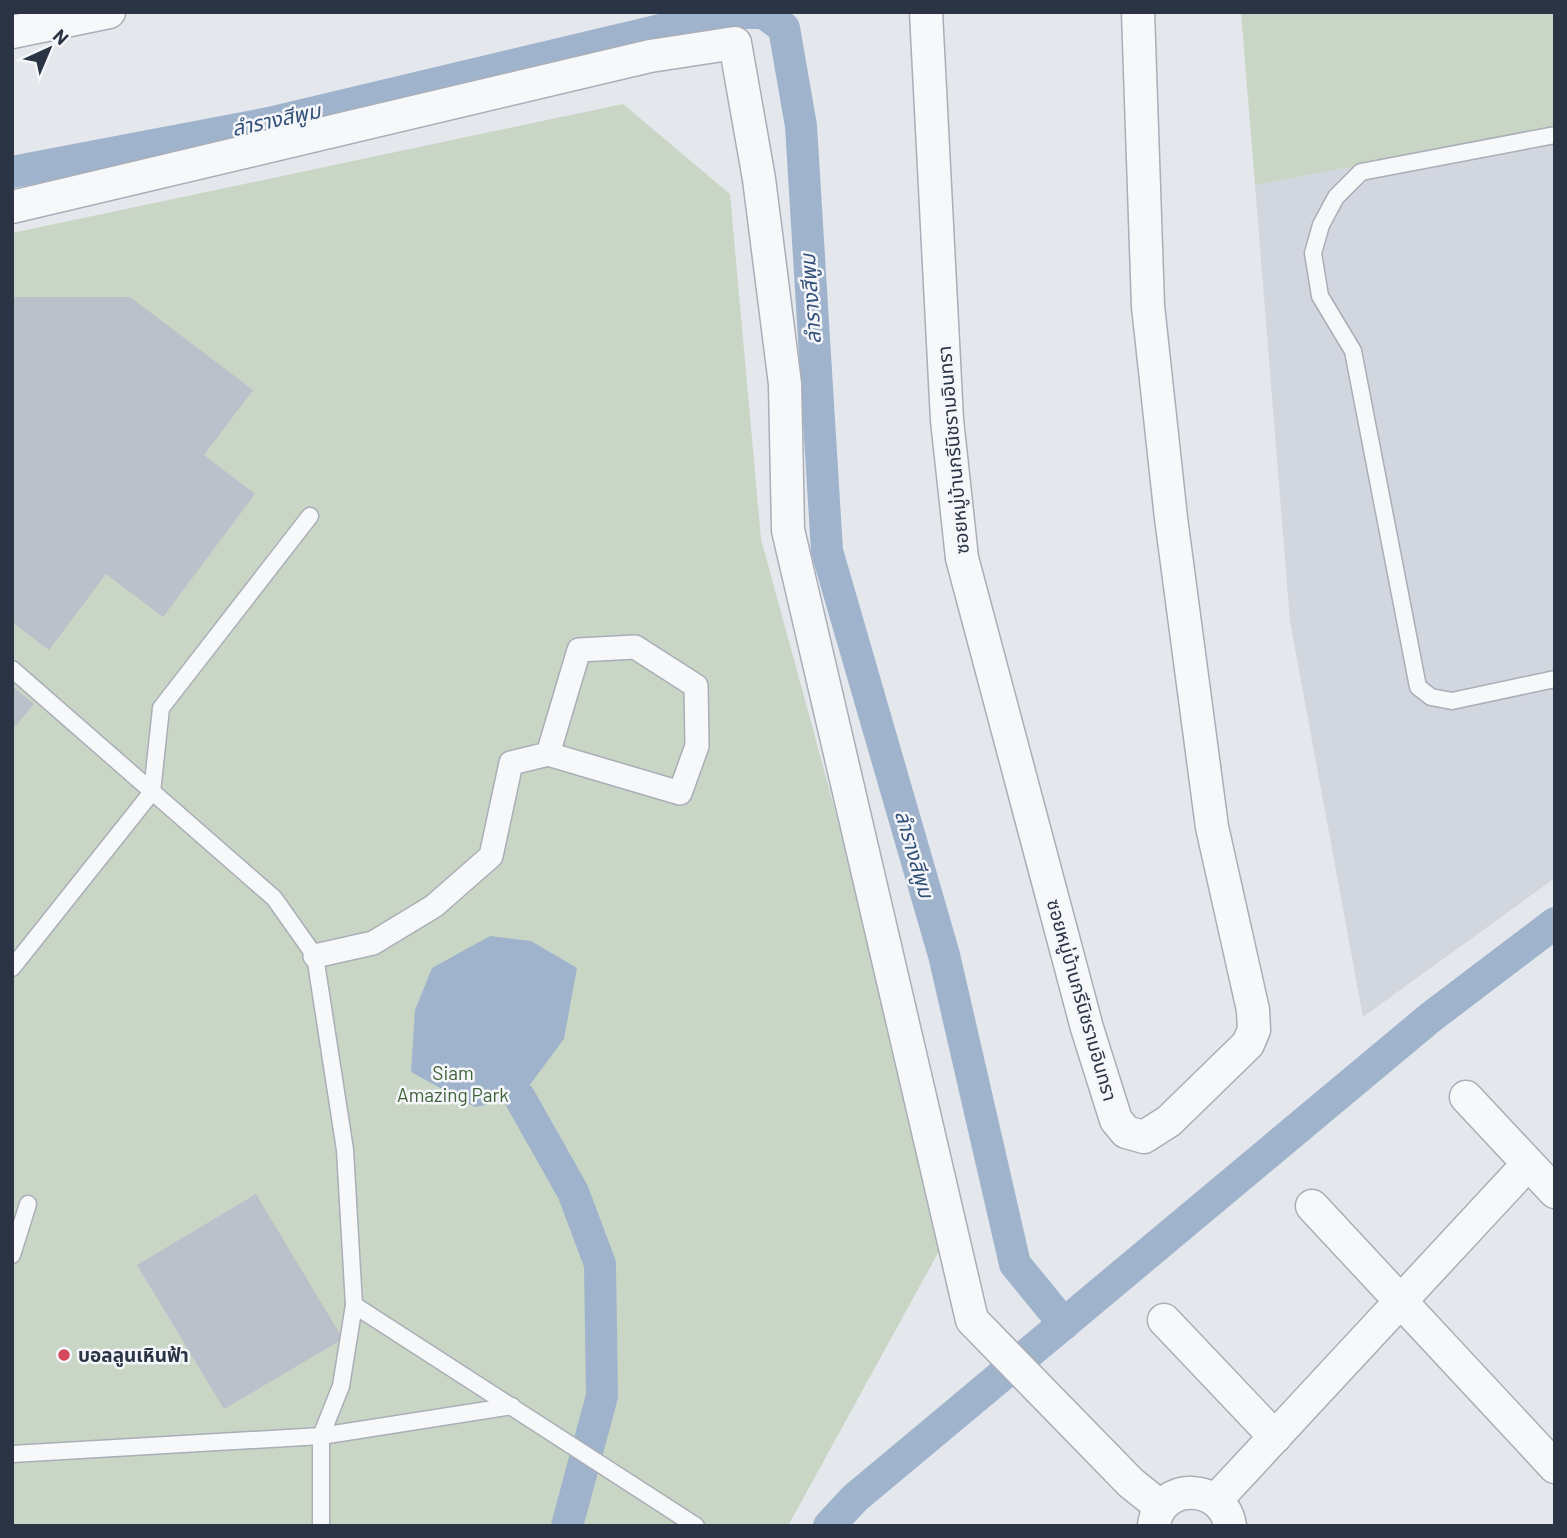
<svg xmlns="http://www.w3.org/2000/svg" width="1567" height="1538" font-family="Barlow,'Noto Sans Thai',sans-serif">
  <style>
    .built { fill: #d2d6de }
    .green { fill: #c9d6c5 }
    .water { fill: #9fb4cc }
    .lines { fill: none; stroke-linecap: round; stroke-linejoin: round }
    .canal { stroke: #9fb4cc; stroke-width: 32 }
    .building { fill: #bbc0ca }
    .service-casing { stroke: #a9aeb7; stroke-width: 19 }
    .pedestrian-casing { stroke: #a9aeb7; stroke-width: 26 }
    .minor-casing { stroke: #a9aeb7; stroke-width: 35 }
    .service { stroke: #f7f8fa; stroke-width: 16 }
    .pedestrian { stroke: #f7f8fa; stroke-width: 23 }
    .minor { stroke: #f7f8fa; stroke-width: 32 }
    .poi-dot { fill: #d1495b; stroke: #f4f6f9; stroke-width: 2.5 }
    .labels { text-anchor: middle; stroke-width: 5; stroke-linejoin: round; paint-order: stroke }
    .street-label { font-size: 19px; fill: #2b3445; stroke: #f4f6f9 }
    .park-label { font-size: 19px; fill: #3f6138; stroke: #f4f6f9 }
    .poi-label { font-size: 19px; font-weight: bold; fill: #2b3445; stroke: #f4f6f9; text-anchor: start }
    .water-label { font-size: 21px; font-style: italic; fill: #34527a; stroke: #f4f6f9 }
  </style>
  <rect width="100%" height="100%" fill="#e4e7ec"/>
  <path class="built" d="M1555 129V878L1363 1017 1290 621 1255 185Z"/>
  <g class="green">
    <path d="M1241 12H1555V129L1255 185Z"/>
    <path d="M623 104 730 194 761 539 950 1231 788 1526H12V233Z"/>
  </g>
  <path class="water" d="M490 936 531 941 577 968 564 1039 520 1098 475 1107 411 1072 415 1010 432 968Z"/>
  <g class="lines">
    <g class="canal">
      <path d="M12 172 269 123 732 13H764L784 28 801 126 827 551 944 955 1015 1264 1064 1324"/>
      <path d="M520 1098 573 1192 600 1264 602 1396 567 1526"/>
      <path d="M829 1526 855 1498 1431 1017 1555 923"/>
    </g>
  </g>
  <g class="building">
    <path d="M12 297H130L253 390 204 455 255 494 163 617 106 574 49 650 12 622Z"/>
    <path d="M12 686 34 704 12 730Z"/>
    <path d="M256 1194 343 1339 224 1409 137 1265Z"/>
  </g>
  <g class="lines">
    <g class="service-casing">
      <g id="service">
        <path d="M1555 135 1361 172 1336 197 1321 225 1313 253 1320 296 1353 351 1418 687 1431 697 1452 701 1555 679"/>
        <path d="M12 669 274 898 315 956 345 1150 354 1305 341 1386 321 1436 12 1454"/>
        <path d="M12 968 152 792 161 708 310 516"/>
        <path d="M12 1255 28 1204"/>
        <path d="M354 1305 696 1526"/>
        <path d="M321 1526V1436L512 1406"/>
      </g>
    </g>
    <g class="pedestrian-casing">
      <path id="pedestrian" d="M315 956 373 943 434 906 491 856 511 763 548 754 680 793 697 746 696 686 635 647 579 650 548 754"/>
    </g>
    <g class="minor-casing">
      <g id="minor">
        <path d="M926 12 947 420 962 558 1087 1028 1116 1120 1126 1132 1144 1137 1169 1121 1248 1044 1254 1030 1253 1010 1212 827 1171 518 1148 306 1138 12"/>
        <path d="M12 32 109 12"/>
        <path d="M12 207 650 56 735 43 759 179 785 384 788 530 972 1320 1131 1483 1161 1507"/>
        <path d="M1466 1097 1555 1192"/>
        <path d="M1312 1206 1555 1467"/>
        <path d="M1164 1320 1275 1437"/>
        <path d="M1216 1500 1528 1164"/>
        <path d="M1154 1525C1160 1481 1224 1483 1230 1526"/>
      </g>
    </g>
    <use href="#service" class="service"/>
    <use href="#pedestrian" class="pedestrian"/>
    <use href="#minor" class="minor"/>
  </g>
  <circle class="poi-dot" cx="64" cy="1355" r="7"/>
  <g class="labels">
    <g class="street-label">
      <text transform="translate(953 450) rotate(-95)" y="7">ซอยหมู่บ้านกรีนิชรามอินทรา</text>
      <text transform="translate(1082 1000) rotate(74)" y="7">ซอยหมู่บ้านกรีนิชรามอินทรา</text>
    </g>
    <g class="park-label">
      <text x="453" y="1080">Siam<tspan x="453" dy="22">Amazing Park</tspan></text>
    </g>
    <g class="poi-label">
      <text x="78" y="1362">บอลลูนเหินฟ้า</text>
    </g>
    <g class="water-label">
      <text transform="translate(276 120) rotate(-12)" y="7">ลำรางสีพูม</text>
      <text transform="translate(811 299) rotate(-94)" y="7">ลำรางสีพูม</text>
      <text transform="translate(914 854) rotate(74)" y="7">ลำรางสีพูม</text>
    </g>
  </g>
  <rect width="1567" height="1538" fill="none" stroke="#2b3445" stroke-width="28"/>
  <g transform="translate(49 49) rotate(44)" stroke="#f4f6f9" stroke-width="5" paint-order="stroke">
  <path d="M0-5L12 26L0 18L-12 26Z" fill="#2b3445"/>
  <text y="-10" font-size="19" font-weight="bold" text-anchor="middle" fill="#2b3445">N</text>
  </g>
</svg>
